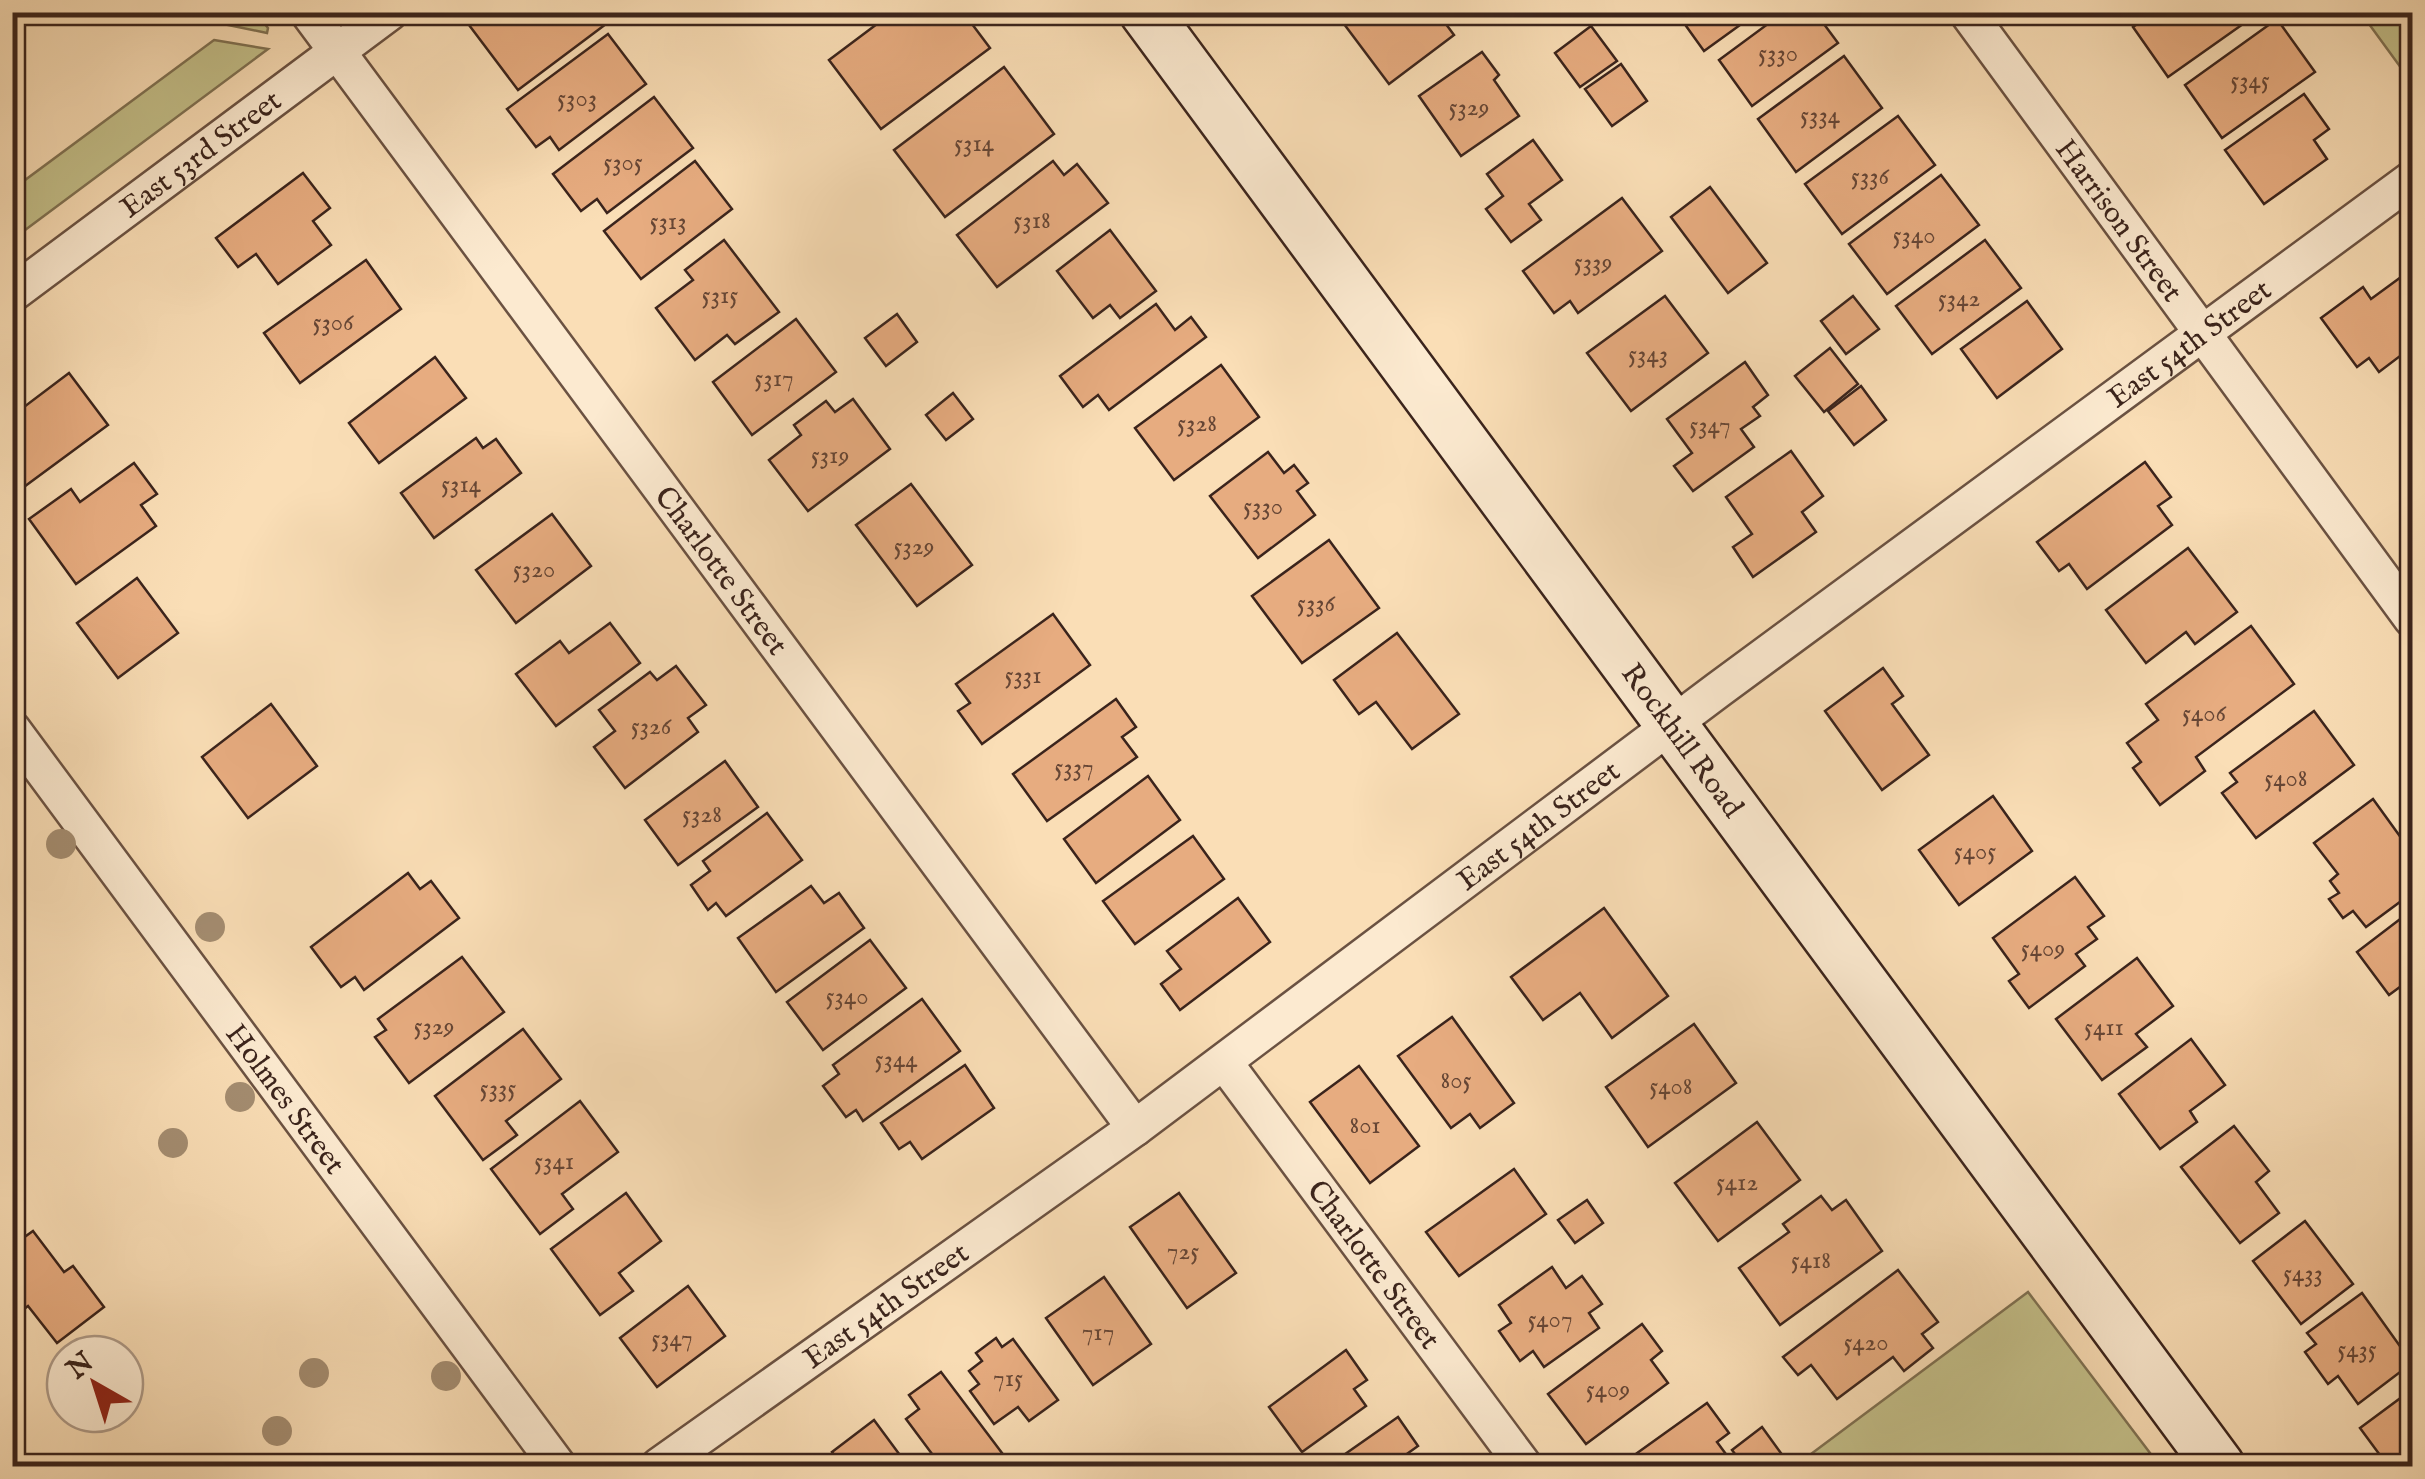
<svg xmlns="http://www.w3.org/2000/svg" width="2425" height="1479" font-family="'IM FELL English',serif">
  <style>
    .green { fill: #c4c08a; stroke: #807253; stroke-width: 2.5 }
    .building { fill: #e7ac80; stroke: #3b241c; stroke-width: 2.5 }
    .lines { fill: none; stroke-linecap: round; stroke-linejoin: round }
    .minor-casing { stroke: #6b5242; stroke-width: 40 }
    .secondary-casing { stroke: #3b241c; stroke-width: 55 }
    .minor { stroke: #fcead0; stroke-width: 35 }
    .secondary { stroke: #fcead0; stroke-width: 50 }
    .tree { fill: #a48d71 }
    .labels { text-anchor: middle; stroke-width: 10; stroke-linejoin: round; paint-order: stroke }
    .number-label { font-size: 25px; fill: #664635 }
    .street-label { font-size: 30px; fill: #3b241c; stroke: #fcead0 }
  </style>
  <rect width="100%" height="100%" fill="#fadeb6"/>
  <filter id="stains"><feTurbulence type="fractalNoise" baseFrequency=".002" numOctaves="4"/><feColorMatrix values="0 0 0 0 .2 0 0 0 0 .09 0 0 0 0 .02 0 0 0 .5 -.17"/></filter>
  <radialGradient id="worn" r=".72"><stop offset=".6" stop-color="#630" stop-opacity="0"/><stop offset="1" stop-color="#630" stop-opacity=".3"/></radialGradient>
  <g class="green">
    <path d="M207 13H256L268 28 267 33 214 22Z"/>
    <path d="M2361 13H2412V83Z"/>
    <path d="M214 40 268 49 13 239V189Z"/>
    <path d="M2028 1292 2150 1453 2132 1466H1820L1811 1454Z"/>
  </g>
  <g class="building">
    <path d="M486 12H597L606 24 518 90 469 25Z"/>
    <path d="M893 12H963L990 48 881 129 829 60Z"/>
    <path d="M1360 12H1437L1454 35 1389 84 1344 24Z"/>
    <path d="M1676 12H1758L1704 51Z"/>
    <path d="M1784 12H1815L1838 43 1752 106 1719 60Z"/>
    <path d="M2154 12H2260L2168 77 2133 27Z"/>
    <path d="M2277 19 2315 72 2222 138 2185 85Z"/>
    <path d="M1591 26 1617 61 1580 87 1555 53Z"/>
    <path d="M608 34 646 84 559 150 550 137 536 147 507 109Z"/>
    <path d="M1482 52 1499 75 1494 80 1519 116 1461 156 1419 96Z"/>
    <path d="M1844 56 1882 108 1796 172 1758 119Z"/>
    <path d="M1621 64 1647 101 1612 126 1585 89Z"/>
    <path d="M1004 67 1054 134 945 217 894 150Z"/>
    <path d="M2304 94 2329 129 2314 140 2327 159 2264 204 2225 150Z"/>
    <path d="M654 97 693 148 607 213 597 199 581 211 553 174Z"/>
    <path d="M1898 116 1935 165 1842 234 1805 184Z"/>
    <path d="M1533 140 1562 180 1529 204 1541 220 1511 242 1486 209 1503 196 1487 174Z"/>
    <path d="M695 161 732 209 641 279 604 231Z"/>
    <path d="M1053 161 1064 175 1077 164 1108 203 997 287 957 235Z"/>
    <path d="M303 173 330 208 313 221 331 245 278 284 256 254 238 267 216 238Z"/>
    <path d="M1941 175 1979 225 1887 294 1849 244Z"/>
    <path d="M1710 187 1767 263 1728 293 1671 217Z"/>
    <path d="M1622 198 1662 251 1578 313 1570 301 1554 313 1523 271Z"/>
    <path d="M1110 230 1156 291 1120 318 1110 305 1093 318 1057 271Z"/>
    <path d="M724 240 779 312 735 344 727 335 695 360 656 308 693 280 685 270Z"/>
    <path d="M1985 240 2021 288 1932 354 1896 306Z"/>
    <path d="M366 260 401 309 300 383 264 333Z"/>
    <path d="M2412 269V347L2379 372 2369 358 2357 367 2321 318 2363 287 2371 299Z"/>
    <path d="M1665 296 1708 353 1631 411 1587 353Z"/>
    <path d="M1853 296 1879 329 1846 354 1821 321Z"/>
    <path d="M2027 301 2062 349 1997 398 1961 349Z"/>
    <path d="M1156 304 1175 330 1191 317 1206 337 1109 410 1098 395 1083 407 1060 376Z"/>
    <path d="M897 314 917 342 886 366 865 338Z"/>
    <path d="M796 319 836 372 752 435 713 382Z"/>
    <path d="M1830 348 1858 384 1824 412 1795 376Z"/>
    <path d="M435 357 466 398 379 463 349 423Z"/>
    <path d="M1745 362 1768 395 1753 407 1760 416 1741 429 1754 447 1693 491 1674 466 1692 453 1667 419Z"/>
    <path d="M1221 365 1259 417 1174 480 1135 428Z"/>
    <path d="M69 373 108 425 13 495 12 416Z"/>
    <path d="M1861 386 1886 420 1854 445 1828 411Z"/>
    <path d="M953 393 973 419 946 440 926 415Z"/>
    <path d="M853 399 890 449 808 511 769 460 801 435 794 425 826 401 835 412Z"/>
    <path d="M476 438 483 448 496 439 521 473 434 538 401 493Z"/>
    <path d="M1791 451 1823 496 1802 512 1816 532 1753 577 1733 547 1752 534 1726 497Z"/>
    <path d="M1268 452 1284 473 1294 465 1308 483 1297 491 1315 515 1258 558 1210 496Z"/>
    <path d="M2145 462 2171 497 2158 506 2172 525 2087 589 2069 564 2059 571 2037 542Z"/>
    <path d="M134 463 157 494 141 505 156 526 76 584 29 519 71 489 80 502Z"/>
    <path d="M911 484 972 565 917 606 856 525Z"/>
    <path d="M552 514 591 566 516 623 476 570Z"/>
    <path d="M1329 540 1379 608 1302 663 1252 596Z"/>
    <path d="M2188 548 2237 612 2195 644 2186 632 2146 663 2106 610Z"/>
    <path d="M137 578 178 633 118 678 77 623Z"/>
    <path d="M1053 614 1090 665 982 744 958 711 970 703 956 684Z"/>
    <path d="M610 623 640 663 556 726 516 674 560 641 569 653Z"/>
    <path d="M2251 626 2294 684 2196 757 2205 771 2160 805 2133 768 2141 762 2127 743 2158 720 2146 704Z"/>
    <path d="M1397 633 1459 714 1412 749 1376 702 1359 714 1334 680Z"/>
    <path d="M676 666 706 705 688 718 698 732 625 788 594 747 615 731 599 710 650 672 657 680Z"/>
    <path d="M1883 668 1903 696 1892 704 1929 755 1882 790 1825 711Z"/>
    <path d="M1116 699 1136 727 1122 737 1137 757 1047 821 1013 774Z"/>
    <path d="M271 704 317 766 248 818 202 757Z"/>
    <path d="M2314 711 2354 765 2256 838 2222 793 2237 782 2230 773Z"/>
    <path d="M725 761 758 807 678 865 645 820Z"/>
    <path d="M1148 776 1180 820 1096 883 1064 839Z"/>
    <path d="M1993 796 2032 851 1959 905 1919 850Z"/>
    <path d="M2373 799 2412 853V893L2366 927 2353 911 2343 918 2329 899 2339 893 2330 881 2338 874 2314 843Z"/>
    <path d="M767 813 802 860 726 916 716 903 708 910 691 885 710 871 703 861Z"/>
    <path d="M1193 836 1224 879 1135 944 1103 901Z"/>
    <path d="M408 873 420 889 431 881 459 918 364 990 355 977 341 987 311 947Z"/>
    <path d="M2075 877 2104 916 2088 927 2097 939 2076 954 2085 966 2029 1008 2009 981 2019 974 1993 938Z"/>
    <path d="M811 886 824 903 839 893 864 928 776 992 738 938Z"/>
    <path d="M1238 898 1270 942 1180 1010 1161 984 1181 969 1167 951Z"/>
    <path d="M1604 908 1668 996 1612 1038 1580 993 1543 1020 1511 977Z"/>
    <path d="M2412 910V978L2389 995 2357 952Z"/>
    <path d="M870 940 906 988 823 1050 787 1002Z"/>
    <path d="M462 957 504 1012 409 1083 375 1037 386 1030 378 1019Z"/>
    <path d="M2137 958 2173 1006 2136 1034 2147 1047 2102 1080 2056 1019Z"/>
    <path d="M922 999 960 1051 863 1121 856 1110 846 1117 823 1086 839 1074 833 1065Z"/>
    <path d="M1452 1017 1514 1103 1480 1128 1470 1114 1451 1128 1398 1056Z"/>
    <path d="M1694 1024 1736 1083 1648 1147 1606 1087Z"/>
    <path d="M523 1029 561 1079 506 1121 517 1135 483 1160 435 1096Z"/>
    <path d="M2191 1039 2225 1085 2190 1111 2197 1122 2160 1149 2119 1094Z"/>
    <path d="M965 1065 994 1108 922 1159 910 1142 899 1149 881 1123Z"/>
    <path d="M1359 1066 1419 1146 1370 1183 1310 1102Z"/>
    <path d="M580 1101 618 1152 562 1194 573 1209 540 1234 491 1169Z"/>
    <path d="M1757 1122 1800 1180 1718 1241 1675 1183Z"/>
    <path d="M2234 1126 2269 1171 2256 1182 2279 1213 2240 1243 2181 1167Z"/>
    <path d="M1514 1169 1546 1214 1459 1276 1426 1232Z"/>
    <path d="M626 1193 661 1241 619 1273 633 1291 600 1315 551 1249Z"/>
    <path d="M1179 1193 1236 1273 1187 1308 1130 1227Z"/>
    <path d="M1821 1196 1832 1210 1846 1200 1882 1251 1780 1325 1739 1268 1789 1232 1783 1224Z"/>
    <path d="M1587 1200 1603 1223 1575 1243 1558 1220Z"/>
    <path d="M2305 1221 2353 1284 2301 1324 2253 1261Z"/>
    <path d="M33 1231 64 1272 73 1266 104 1307 57 1343 28 1306 12 1318V1246Z"/>
    <path d="M1552 1267 1566 1288 1582 1276 1602 1304 1589 1313 1599 1328 1544 1367 1533 1351 1520 1361 1499 1331 1511 1323 1499 1305Z"/>
    <path d="M1898 1270 1938 1322 1922 1334 1933 1348 1904 1371 1893 1357 1837 1399 1811 1365 1798 1375 1783 1357Z"/>
    <path d="M1104 1277 1151 1344 1093 1385 1046 1318Z"/>
    <path d="M688 1286 725 1336 657 1387 620 1338Z"/>
    <path d="M2362 1293 2412 1363 2358 1404 2338 1376 2328 1384 2305 1352 2316 1344 2307 1333Z"/>
    <path d="M1642 1324 1662 1351 1651 1360 1668 1383 1586 1444 1548 1394Z"/>
    <path d="M996 1338 1002 1347 1013 1339 1058 1400 1029 1421 1018 1407 994 1424 970 1391 979 1384 969 1371 982 1361 976 1353Z"/>
    <path d="M1346 1350 1367 1380 1354 1389 1366 1406 1302 1452 1269 1407Z"/>
    <path d="M941 1372 1002 1453 984 1466H941L906 1419 919 1409 909 1395Z"/>
    <path d="M2410 1391 2412 1395V1466H2388L2360 1428Z"/>
    <path d="M1707 1403 1729 1433 1717 1442 1731 1461 1724 1466H1619Z"/>
    <path d="M1398 1417 1418 1446 1404 1456 1412 1466H1328Z"/>
    <path d="M874 1420 908 1466H843L832 1452Z"/>
    <path d="M1762 1427 1783 1456 1769 1466H1744L1732 1450Z"/>
  </g>
  <g class="lines">
    <g class="minor-casing">
      <g id="minor">
        <path id="s1" d="M308 12 1135 1128"/>
        <path id="s2" d="M1967 12 2412 619"/>
        <path id="s3" d="M12 294 390 12"/>
        <path id="s4" d="M12 729 558 1466"/>
        <path id="s5" d="M1224 1062 1524 1466"/>
        <path id="s6" d="M659 1466 1135 1128 1718 690 2412 179"/>
      </g>
    </g>
    <g class="secondary-casing">
      <g id="secondary">
        <path id="s7" d="M1145 12 2219 1466"/>
      </g>
    </g>
    <use href="#minor" class="minor"/>
    <use href="#secondary" class="secondary"/>
  </g>
  <g class="tree">
    <circle cx="61" cy="844" r="15"/>
    <circle cx="210" cy="927" r="15"/>
    <circle cx="240" cy="1097" r="15"/>
    <circle cx="173" cy="1143" r="15"/>
    <circle cx="314" cy="1373" r="15"/>
    <circle cx="446" cy="1376" r="15"/>
    <circle cx="277" cy="1431" r="15"/>
  </g>
  <g class="labels">
    <g class="number-label">
      <text x="1778" y="61">5330</text>
      <text x="2250" y="88">5345</text>
      <text x="577" y="106">5303</text>
      <text x="1469" y="115">5329</text>
      <text x="1820" y="123">5334</text>
      <text x="974" y="151">5314</text>
      <text x="623" y="170">5305</text>
      <text x="1870" y="184">5336</text>
      <text x="1032" y="228">5318</text>
      <text x="668" y="229">5313</text>
      <text x="1914" y="243">5340</text>
      <text x="1593" y="270">5339</text>
      <text x="720" y="303">5315</text>
      <text x="1959" y="306">5342</text>
      <text x="333" y="330">5306</text>
      <text x="1648" y="362">5343</text>
      <text x="774" y="386">5317</text>
      <text x="1197" y="431">5328</text>
      <text x="1710" y="433">5347</text>
      <text x="830" y="463">5319</text>
      <text x="461" y="492">5314</text>
      <text x="1263" y="514">5330</text>
      <text x="914" y="554">5329</text>
      <text x="534" y="577">5320</text>
      <text x="1316" y="611">5336</text>
      <text x="1023" y="683">5331</text>
      <text x="2204" y="721">5406</text>
      <text x="651" y="734">5326</text>
      <text x="1074" y="775">5337</text>
      <text x="2286" y="786">5408</text>
      <text x="702" y="822">5328</text>
      <text x="1975" y="859">5405</text>
      <text x="2043" y="956">5409</text>
      <text x="847" y="1004">5340</text>
      <text x="434" y="1034">5329</text>
      <text x="2104" y="1035">5411</text>
      <text x="896" y="1067">5344</text>
      <text x="1456" y="1088">805</text>
      <text x="1671" y="1094">5408</text>
      <text x="498" y="1096">5335</text>
      <text x="1365" y="1133">801</text>
      <text x="554" y="1169">5341</text>
      <text x="1737" y="1190">5412</text>
      <text x="1183" y="1259">725</text>
      <text x="1811" y="1268">5418</text>
      <text x="2303" y="1281">5433</text>
      <text x="1550" y="1327">5407</text>
      <text x="1098" y="1340">717</text>
      <text x="672" y="1346">5347</text>
      <text x="1866" y="1350">5420</text>
      <text x="2357" y="1357">5435</text>
      <text x="1008" y="1386">715</text>
      <text x="1608" y="1397">5409</text>
    </g>
    <g class="street-label">
      <text dy="10" stroke="none"><textPath href="#s3" startOffset="235">East 53rd Street</textPath></text>
      <text dy="10" stroke="none"><textPath href="#s2" startOffset="258">Harrison Street</textPath></text>
      <text dy="10" stroke="none"><textPath href="#s6" startOffset="1898">East 54th Street</textPath></text>
      <text dy="10" stroke="none"><textPath href="#s1" startOffset="695">Charlotte Street</textPath></text>
      <text dy="10" stroke="none"><textPath href="#s7" startOffset="905">Rockhill Road</textPath></text>
      <text dy="10" stroke="none"><textPath href="#s6" startOffset="1088">East 54th Street</textPath></text>
      <text dy="10" stroke="none"><textPath href="#s4" startOffset="460">Holmes Street</textPath></text>
      <text dy="10" stroke="none"><textPath href="#s5" startOffset="252">Charlotte Street</textPath></text>
      <text dy="10" stroke="none"><textPath href="#s6" startOffset="278">East 54th Street</textPath></text>
    </g>
  </g>
  <rect width="2425" height="1479" fill="none" stroke="#fadeb6" stroke-width="50"/>
  <rect x="15" y="15" width="2395" height="1449" fill="none" stroke="#3b241c" stroke-width="5"/>
  <rect x="25" y="25" width="2375" height="1429" fill="none" stroke="#3b241c" stroke-width="2.5"/>
  <g transform="translate(95 1384) rotate(321)"><circle r="48" fill="#fcead0" stroke="#af9b88" stroke-width="2.5"/>
  <path d="M0-8L18 38L0 25L-18 38Z" fill="#8f2418"/>
  <text y="-15" font-size="28" font-weight="bold" text-anchor="middle" fill="#3b241c">N</text>
  </g>
  <rect width="100%" height="100%" filter="url(#stains)"/>
  <rect width="100%" height="100%" fill="url(#worn)"/>
</svg>
